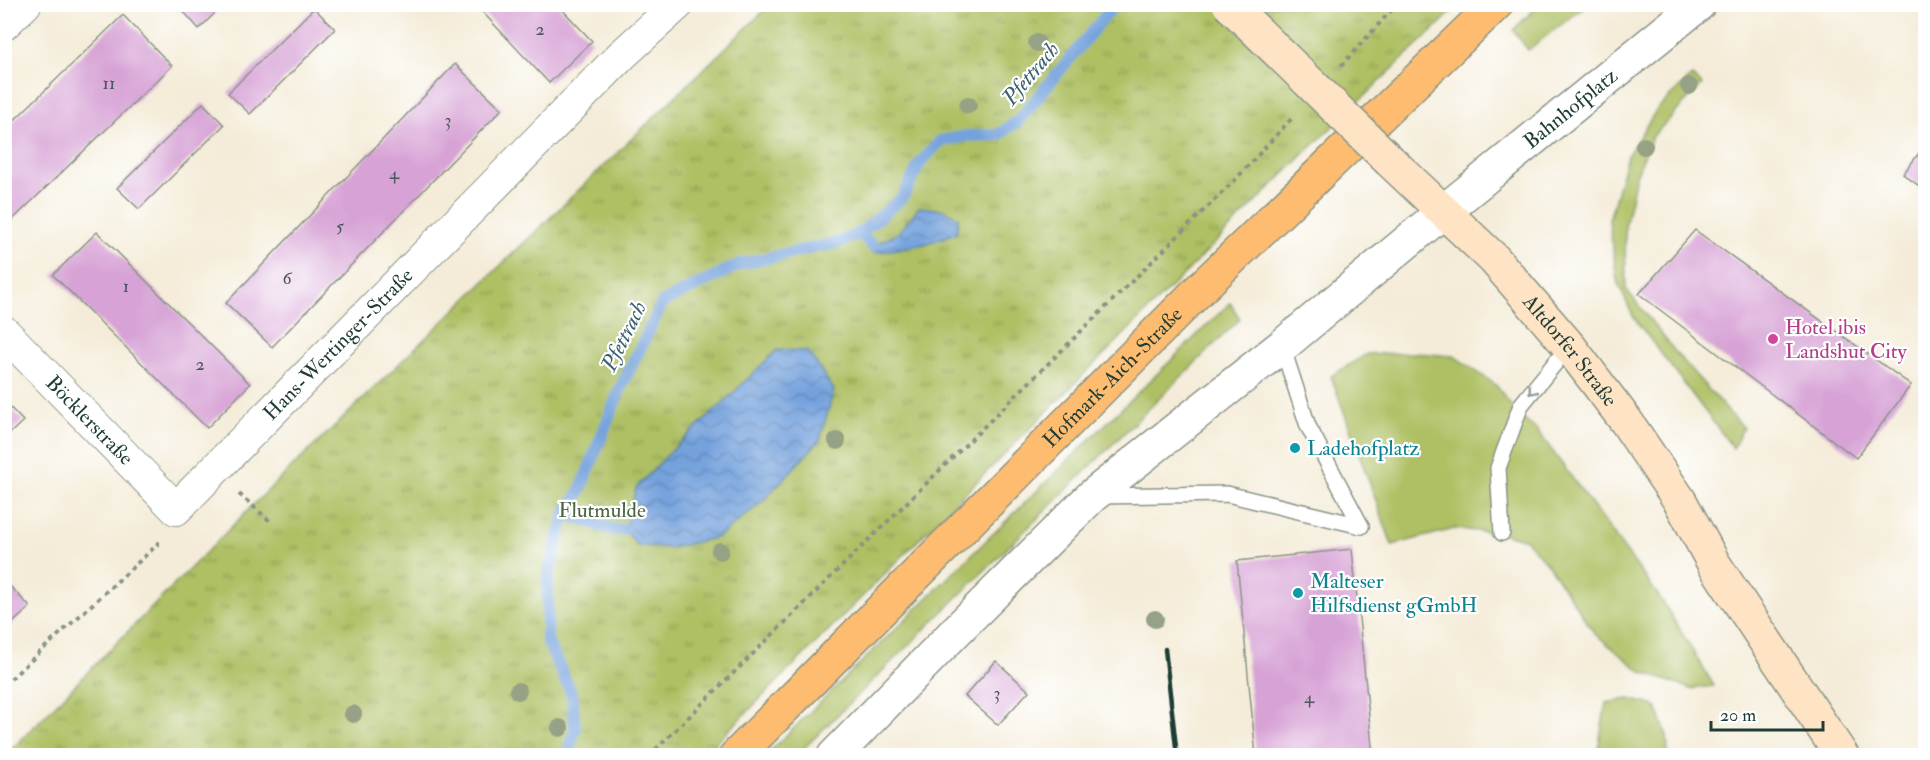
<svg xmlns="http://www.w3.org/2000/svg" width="1930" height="760" font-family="'IM FELL Double Pica',serif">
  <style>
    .grass { fill: #aec063; stroke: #667e4c; stroke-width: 1.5 }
    .park { fill: url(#park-tufts); stroke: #667e4c; stroke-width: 1.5 }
    .water { fill: url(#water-waves); stroke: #4a7088; stroke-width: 1.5 }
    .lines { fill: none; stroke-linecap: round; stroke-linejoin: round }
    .stream { stroke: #74a2dd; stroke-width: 12 }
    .building { fill: #d7a3d6 }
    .service-casing { stroke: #8a9486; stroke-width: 18 }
    .minor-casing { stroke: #8a9486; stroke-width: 34 }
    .tertiary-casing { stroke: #8a9486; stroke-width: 36 }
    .secondary-casing { stroke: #8a9486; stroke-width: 36 }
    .primary-casing { stroke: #8a9486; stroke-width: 36 }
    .path { stroke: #8a9486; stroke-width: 4; stroke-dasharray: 4.5 4.5; stroke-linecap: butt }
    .service { stroke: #fff; stroke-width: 15 }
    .minor { stroke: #fff; stroke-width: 32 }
    .tertiary { stroke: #fff; stroke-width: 33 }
    .secondary { stroke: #fee4c5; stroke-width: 33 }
    .primary { stroke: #fdbc6f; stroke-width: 33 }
    .rail { stroke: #1f3d34; stroke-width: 4.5 }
    .secondary-bridge-casing { stroke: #8a9486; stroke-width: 36; stroke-linecap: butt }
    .secondary-bridge { stroke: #fee4c5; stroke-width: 33 }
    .tree { fill: #96a186 }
    .oneway { stroke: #8f9e9a }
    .hotel-dot { fill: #d1479c; stroke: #fff; stroke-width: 2 }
    .culture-dot { fill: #0f9aa8; stroke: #fff; stroke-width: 2 }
    .labels { text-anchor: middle; stroke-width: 4.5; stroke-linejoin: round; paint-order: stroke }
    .number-label { font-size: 18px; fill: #4d565c }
    .street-label { font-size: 21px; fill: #1f3d34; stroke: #fff }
    .hotel-label { font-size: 21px; fill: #b23c85; stroke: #fff; text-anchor: start }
    .culture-label { font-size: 21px; fill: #0d838f; stroke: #fff; text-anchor: start }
    .park-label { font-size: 21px; fill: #4a6442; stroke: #fff }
    .water-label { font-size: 22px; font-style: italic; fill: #3d606f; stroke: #fff }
  </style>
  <defs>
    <pattern id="park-tufts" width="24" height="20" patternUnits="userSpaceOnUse" patternTransform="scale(1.5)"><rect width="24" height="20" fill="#aec063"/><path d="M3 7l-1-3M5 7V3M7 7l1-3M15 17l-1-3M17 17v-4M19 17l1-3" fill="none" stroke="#8d9d52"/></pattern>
    <pattern id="water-waves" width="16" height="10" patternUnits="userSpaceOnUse" patternTransform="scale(1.5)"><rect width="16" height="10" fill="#74a2dd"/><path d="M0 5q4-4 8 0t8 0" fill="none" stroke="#5f85b4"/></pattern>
  </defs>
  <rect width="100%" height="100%" fill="#fff"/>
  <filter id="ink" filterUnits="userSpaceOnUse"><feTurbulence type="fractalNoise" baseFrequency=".0167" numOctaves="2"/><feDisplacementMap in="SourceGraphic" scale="12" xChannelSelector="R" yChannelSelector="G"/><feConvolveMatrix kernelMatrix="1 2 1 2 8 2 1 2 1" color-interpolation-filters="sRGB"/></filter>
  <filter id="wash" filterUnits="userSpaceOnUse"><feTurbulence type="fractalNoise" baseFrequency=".008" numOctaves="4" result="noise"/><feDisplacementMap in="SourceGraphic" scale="24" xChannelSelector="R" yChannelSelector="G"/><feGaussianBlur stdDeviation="1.35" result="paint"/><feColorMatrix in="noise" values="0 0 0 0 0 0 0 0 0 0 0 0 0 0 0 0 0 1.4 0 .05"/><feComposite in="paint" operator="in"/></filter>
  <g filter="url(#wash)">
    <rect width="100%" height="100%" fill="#f4ecd8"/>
    <g class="grass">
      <path d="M1539 5V4L1587 5 1528 50 1513 30Z"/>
      <path d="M1692 76 1702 85 1652 137 1636 176 1625 227 1626 289 1676 353 1743 428 1733 448 1634 318 1617 281 1609 220 1627 156 1657 109Z"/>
      <path d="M1230 303 1240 319 797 755H766Z"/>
      <path d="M1417 353 1454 356 1496 385 1517 414 1537 430 1663 602 1714 686 1691 689 1642 672 1595 634 1549 566 1526 540 1502 533 1454 529 1392 545 1331 376 1367 354Z"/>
      <path d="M1629 699 1656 706 1667 736 1668 755H1597L1606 703Z"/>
    </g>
    <path class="park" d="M770 5H1459L1303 155 704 755 5 756 252 506Z"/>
    <g class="water">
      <path d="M919 207 945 210 959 218 956 233 925 244 875 253 871 251 873 245 897 234Z"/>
      <path d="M777 350 808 351 834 390 820 440 764 500 719 537 671 548 637 546 625 529 636 488 672 450 720 406Z"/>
    </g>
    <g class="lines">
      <g class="stream">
        <path d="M860 233 873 246"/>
        <path d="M565 514 615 530 625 529"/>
        <path d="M567 756 575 730 572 694 547 641 548 577 565 514 580 491 620 389 663 302 740 264 840 242 860 233 903 197 920 163 940 141 967 136 998 135 1018 121 1115 4"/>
      </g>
    </g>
    <g id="blocks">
      <g class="building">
        <path d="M177 4H224L199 29Z"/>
        <path d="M475 4H557L592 41 549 83Z"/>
        <path d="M314 8 335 29 250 114 228 93Z"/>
        <path d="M123 15 172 66 6 226 4 130Z"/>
        <path d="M455 64 502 109 272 347 226 303Z"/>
        <path d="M203 103 224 125 139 209 117 188Z"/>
        <path d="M1926 144V191L1903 174Z"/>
        <path d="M1695 230 1911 385 1856 458 1639 294Z"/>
        <path d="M97 232 250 384 207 428 53 275Z"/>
        <path d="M4 401 23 421 4 439Z"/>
        <path d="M1352 549 1373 756H1256L1237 561Z"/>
        <path d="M4 580 30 607 4 631Z"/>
        <path d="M996 661 1029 691 998 725 965 696Z"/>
      </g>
    </g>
  </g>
  <g filter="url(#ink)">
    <use href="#blocks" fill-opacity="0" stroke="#8a9486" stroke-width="1.5"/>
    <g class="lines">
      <g class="service-casing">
        <g id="service">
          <path d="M1282 346 1308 426 1361 526"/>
          <path d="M1098 496 1227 494 1361 526"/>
          <path d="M1502 533 1498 468 1521 405 1569 346"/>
        </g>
      </g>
      <g class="minor-casing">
        <g id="minor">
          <path d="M4 24 25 4"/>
          <path id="s1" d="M4 332 176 509 622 55 678 4"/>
        </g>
      </g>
      <g class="tertiary-casing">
        <g id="tertiary">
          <path id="s2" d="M834 756 964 623 1092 496 1282 346 1444 211 1699 4"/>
        </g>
      </g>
      <g class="secondary-casing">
        <g id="secondary">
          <path id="s3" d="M1390 161 1494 259 1569 346 1626 421 1680 501 1714 564 1842 756"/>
        </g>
      </g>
      <g class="primary-casing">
        <g id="primary">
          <path id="s4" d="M736 756 1200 289 1496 4"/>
        </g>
      </g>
      <g class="path">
        <path d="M1341 66 1397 4"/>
        <path d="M239 494 270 521"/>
        <path d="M4 685 157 545 159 540"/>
        <path d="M649 756 1235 180 1293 117"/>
      </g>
      <use href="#service" class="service"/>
      <use href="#minor" class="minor"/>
      <use href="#tertiary" class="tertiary"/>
      <use href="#secondary" class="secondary"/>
      <use href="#primary" class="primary"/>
      <path class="rail" d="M1165 649 1177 756"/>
      <g class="secondary-bridge-casing">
        <path id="secondary-bridge" d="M1229 4 1390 161"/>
      </g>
      <use href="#secondary-bridge" class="secondary-bridge"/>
    </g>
    <g class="tree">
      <circle cx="1037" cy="43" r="9"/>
      <circle cx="1689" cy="86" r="9"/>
      <circle cx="968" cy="105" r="9"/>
      <circle cx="1644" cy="146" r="9"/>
      <circle cx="837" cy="441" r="9"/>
      <circle cx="720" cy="551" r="9"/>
      <circle cx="1155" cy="619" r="9"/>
      <circle cx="518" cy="691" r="9"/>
      <circle cx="353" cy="714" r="9"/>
      <circle cx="560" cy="728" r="9"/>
    </g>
    <defs><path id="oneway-chevron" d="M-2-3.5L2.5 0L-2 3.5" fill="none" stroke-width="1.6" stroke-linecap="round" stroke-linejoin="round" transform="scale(1.5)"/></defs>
    <use class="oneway" href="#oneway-chevron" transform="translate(1532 391) rotate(129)"/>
  </g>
  <circle class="hotel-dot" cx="1773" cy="339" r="6"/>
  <g class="culture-dot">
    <circle cx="1295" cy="448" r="6"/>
    <circle cx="1298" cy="593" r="6"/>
  </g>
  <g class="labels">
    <g class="number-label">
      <text x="540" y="35">2</text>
      <text x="109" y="89">11</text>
      <text x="448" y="126">3</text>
      <text x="394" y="179">4</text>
      <text x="340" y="232">5</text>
      <text x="287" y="284">6</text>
      <text x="126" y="292">1</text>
      <text x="200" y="370">2</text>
      <text x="997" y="699">3</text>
      <text x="1309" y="703">4</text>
    </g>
    <g class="street-label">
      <text dy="7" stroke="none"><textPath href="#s2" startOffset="982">Bahnhofplatz</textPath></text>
      <text dy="7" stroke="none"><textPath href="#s1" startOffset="478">Hans-Wertinger-Straße</textPath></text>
      <text dy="7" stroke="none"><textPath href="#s3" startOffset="262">Altdorfer Straße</textPath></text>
      <text dy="7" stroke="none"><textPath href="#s4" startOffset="534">Hofmark-Aich-Straße</textPath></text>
      <text dy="7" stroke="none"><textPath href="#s1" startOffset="123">Böcklerstraße</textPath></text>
    </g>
    <g class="hotel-label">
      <text x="1785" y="334">Hotel ibis<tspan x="1785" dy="24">Landshut City</tspan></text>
    </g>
    <g class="culture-label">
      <text x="1307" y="455">Ladehofplatz</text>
      <text x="1310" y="588">Malteser<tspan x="1310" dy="24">Hilfsdienst gGmbH</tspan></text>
    </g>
    <g class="park-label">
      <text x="602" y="517">Flutmulde</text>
    </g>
    <g class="water-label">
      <text transform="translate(1030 73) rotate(-50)" y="8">Pfettrach</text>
      <text transform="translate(623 336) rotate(-64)" y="8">Pfettrach</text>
    </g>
  </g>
  <rect width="1930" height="760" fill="none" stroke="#fff" stroke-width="24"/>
  <path d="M1711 721v9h112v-9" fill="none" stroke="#1f3d34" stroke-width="3"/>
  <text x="1720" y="721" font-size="18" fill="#1f3d34" stroke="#ffffff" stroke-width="4.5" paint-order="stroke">20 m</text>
</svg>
